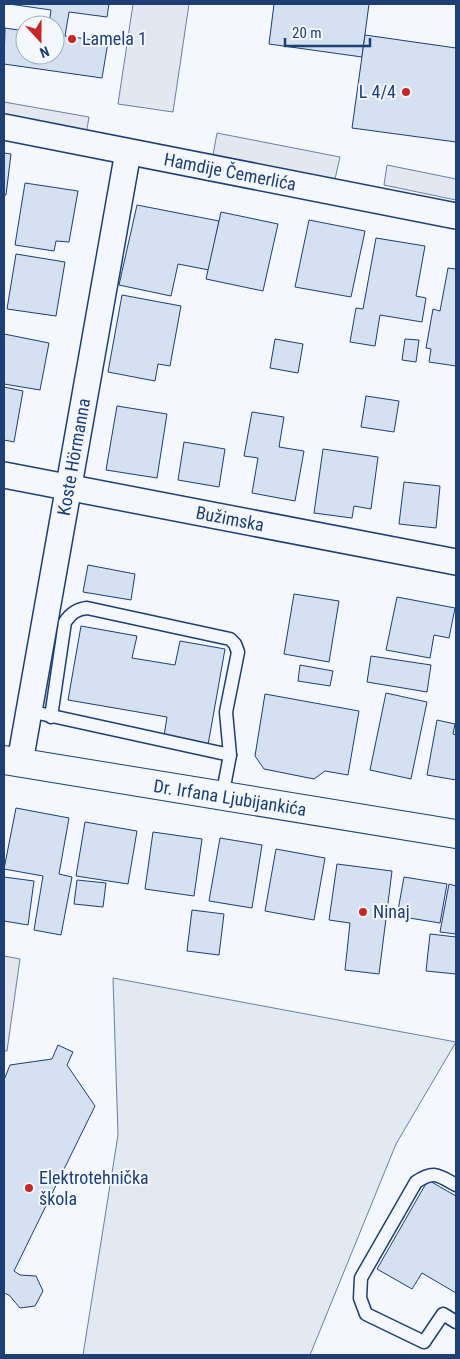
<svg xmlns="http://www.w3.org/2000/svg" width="460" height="1359" font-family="'Roboto Condensed',sans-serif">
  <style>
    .green { fill: #e3e9f0; stroke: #687fa3 }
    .parking { fill: #e3e8f0; stroke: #687fa3 }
    .building { fill: #d5e0f0; stroke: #1d3f73 }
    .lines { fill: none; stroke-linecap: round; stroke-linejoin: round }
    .service-casing { stroke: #1d3f73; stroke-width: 15 }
    .minor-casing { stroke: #1d3f73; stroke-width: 28 }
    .secondary-casing { stroke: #1d3f73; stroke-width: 30 }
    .service { stroke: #f4f7fb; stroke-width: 12 }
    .minor { stroke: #f4f7fb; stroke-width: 25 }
    .secondary { stroke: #f4f7fb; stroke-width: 28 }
    .poi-dot { fill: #c62828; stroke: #f4f7fb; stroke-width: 2 }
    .labels { text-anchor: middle; stroke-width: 4; stroke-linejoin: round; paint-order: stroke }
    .poi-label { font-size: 18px; fill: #1d3f73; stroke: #f4f7fb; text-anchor: start }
    .street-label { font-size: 18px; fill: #1d3f73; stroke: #f4f7fb }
  </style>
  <rect width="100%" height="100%" fill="#f4f7fb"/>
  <path class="green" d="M113 978 456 1042 396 1144 310 1355H83L118 1135Z"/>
  <g class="parking">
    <path d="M133 4H189L173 112 118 104Z"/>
    <path d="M4 102 89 117 86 135 4 120Z"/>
    <path d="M217 133 340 157 335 179 213 155Z"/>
    <path d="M387 165 456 179V200L384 185Z"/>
    <path d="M4 956 20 959 7 1051H4Z"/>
  </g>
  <g class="building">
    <path d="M9 4H109L107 17 69 12 65 36 108 42 102 78 4 64 5 28 25 31V55H55V25H49L51 10Z"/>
    <path d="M274 4H369L362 57 269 44Z"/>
    <path d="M365 35 456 48V142L352 128Z"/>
    <path d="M4 153 11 154 6 195H4Z"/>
    <path d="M25 183 78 191 69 242 56 241 54 251 15 245Z"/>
    <path d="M137 205 219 221 209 270 178 264 171 296 119 285Z"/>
    <path d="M221 212 278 224 263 291 206 279Z"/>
    <path d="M309 220 365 231 351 297 295 287Z"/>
    <path d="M376 238 425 246 416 296 426 298 422 322 380 315 375 346 350 342 356 308 363 309Z"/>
    <path d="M16 254 65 262 56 316 7 309Z"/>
    <path d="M448 268 456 269V366L429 362 431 349 426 348 433 309 440 311Z"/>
    <path d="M122 295 181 306 170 366 158 364 155 381 108 372Z"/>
    <path d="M4 334 49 343 40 390 4 384Z"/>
    <path d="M275 339 303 344 298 373 270 368Z"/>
    <path d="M405 339 419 340 416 362 402 360Z"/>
    <path d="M4 387 23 391 14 442 4 440Z"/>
    <path d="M366 396 399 401 394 432 361 427Z"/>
    <path d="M117 406 167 414 157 478 106 470Z"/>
    <path d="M252 412 284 417 279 447 304 451 295 501 252 493 258 458 244 456Z"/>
    <path d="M184 442 225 449 219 487 178 480Z"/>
    <path d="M323 449 378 457 371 509 354 506 352 518 314 513Z"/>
    <path d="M404 482 440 486 436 528 399 524Z"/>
    <path d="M88 565 135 574 131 600 83 592Z"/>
    <path d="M294 594 339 601 329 662 284 654Z"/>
    <path d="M397 597 455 608 449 638 434 635 430 658 386 650Z"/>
    <path d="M81 626 137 636 132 658 175 665 180 641 225 649 208 745 164 736 167 717 68 700Z"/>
    <path d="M371 656 431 665 427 692 367 682Z"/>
    <path d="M300 665 333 671 330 686 298 681Z"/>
    <path d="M386 693 427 702 411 779 370 770Z"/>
    <path d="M265 694 359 711 348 775 325 771 314 779 264 769 255 756Z"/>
    <path d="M437 720 455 724 453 734 456 735V780L427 775Z"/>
    <path d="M16 808 69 818 59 874 72 877 61 935 34 930 43 876 4 869Z"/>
    <path d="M85 822 137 831 128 884 76 876Z"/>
    <path d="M153 832 202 839 194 896 145 889Z"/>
    <path d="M220 838 262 845 252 908 209 901Z"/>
    <path d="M276 849 325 858 314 920 265 911Z"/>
    <path d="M337 864 392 871 379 974 345 970 350 923 329 920Z"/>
    <path d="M4 877 34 881 28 925 4 921Z"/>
    <path d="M404 877 447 884 440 923 397 916Z"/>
    <path d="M77 880 106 883 103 907 74 904Z"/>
    <path d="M449 884 456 886V934L440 932Z"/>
    <path d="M192 910 224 914 219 955 187 951Z"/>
    <path d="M430 934 456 937V974L426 971Z"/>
    <path d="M58 1045 73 1052 67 1065 95 1106 14 1271 20 1275 36 1276 43 1291 35 1306 20 1308 9 1295 4 1293V1080L10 1065 52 1059Z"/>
    <path d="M428 1180 456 1196V1293L422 1273 412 1289 377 1269Z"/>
  </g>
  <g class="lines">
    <g class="service-casing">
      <g id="service">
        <path d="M29 711 230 755"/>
        <path d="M51 717 65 622C71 613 77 609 87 608L230 639 235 644 238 652 226 712 230 755 222 797"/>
        <path d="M456 1185C438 1175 434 1170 416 1182L361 1278 360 1298 366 1314 424 1342 443 1314 456 1322"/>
      </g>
    </g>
    <g class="minor-casing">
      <g id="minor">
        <path d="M4 127 456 216"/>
        <path d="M4 475 456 562"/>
        <path d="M20 762 128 152"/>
      </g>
    </g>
    <g class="secondary-casing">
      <path id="secondary" d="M4 760 456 834"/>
    </g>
    <use href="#service" class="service"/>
    <use href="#minor" class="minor"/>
    <use href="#secondary" class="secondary"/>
  </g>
  <g class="poi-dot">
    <circle cx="72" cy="39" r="5"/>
    <circle cx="406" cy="92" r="5"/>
    <circle cx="363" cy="912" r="5"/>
    <circle cx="29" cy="1188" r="5"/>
  </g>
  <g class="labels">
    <g class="poi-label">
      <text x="82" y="45">Lamela 1</text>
      <text x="396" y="98" text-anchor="end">L 4/4</text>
      <text x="373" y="918">Ninaj</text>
      <text x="39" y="1184">Elektrotehnička<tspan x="39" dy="21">škola</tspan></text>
    </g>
    <g class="street-label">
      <text transform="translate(230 172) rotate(11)" y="6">Hamdije Čemerlića</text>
      <text transform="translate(74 457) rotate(-80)" y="6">Koste Hörmanna</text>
      <text transform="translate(230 519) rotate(11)" y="6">Bužimska</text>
      <text transform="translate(230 798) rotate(9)" y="6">Dr. Irfana Ljubijankića</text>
    </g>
  </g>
  <rect width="460" height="1359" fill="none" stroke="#1d3f73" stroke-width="10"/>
  <g transform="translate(40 40) rotate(159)"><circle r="24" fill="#f4f7fb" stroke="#9eadc5"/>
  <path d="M0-4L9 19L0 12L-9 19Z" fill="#c62828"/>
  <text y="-8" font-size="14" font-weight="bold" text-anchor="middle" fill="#1d3f73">N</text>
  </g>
  <path d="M285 38v8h85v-8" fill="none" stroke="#1d3f73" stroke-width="2.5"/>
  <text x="292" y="38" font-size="15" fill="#1d3f73" stroke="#f4f7fb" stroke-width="4" paint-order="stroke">20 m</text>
</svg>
